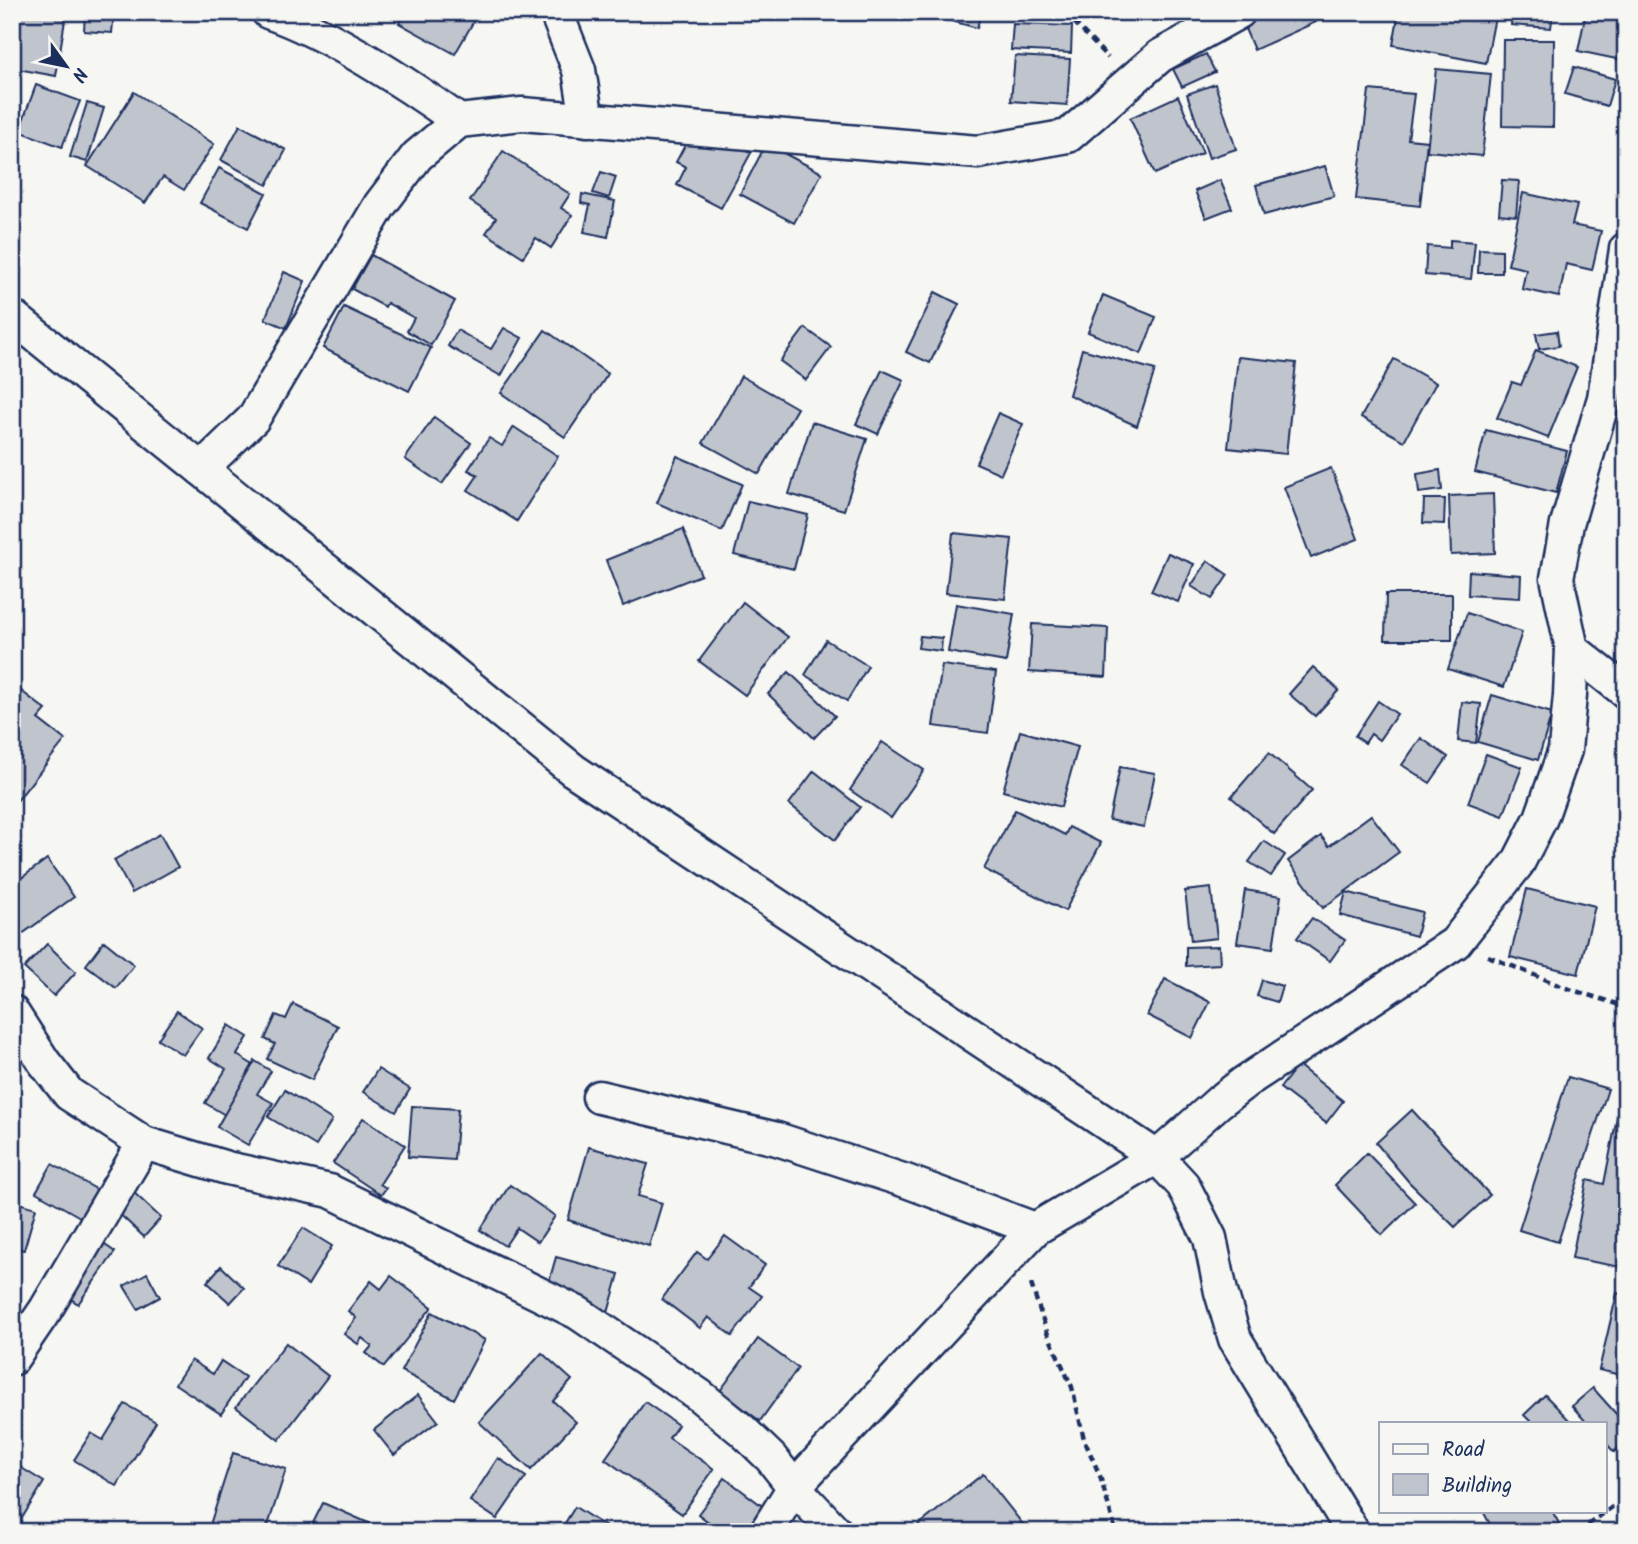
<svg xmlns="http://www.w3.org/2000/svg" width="1638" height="1544" font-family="Kalam,sans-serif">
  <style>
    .building { fill: #c0c4cd; stroke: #1b2f5e; stroke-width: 2 }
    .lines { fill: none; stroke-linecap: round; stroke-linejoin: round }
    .minor-casing { stroke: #1b2f5e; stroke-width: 37 }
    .path { stroke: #1b2f5e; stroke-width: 4.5; stroke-dasharray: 7 5; stroke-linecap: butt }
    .minor { stroke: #f6f6f2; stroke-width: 32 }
  </style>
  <rect width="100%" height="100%" fill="#f6f6f2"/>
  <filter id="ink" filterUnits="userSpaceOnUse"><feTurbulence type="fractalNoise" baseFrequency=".0143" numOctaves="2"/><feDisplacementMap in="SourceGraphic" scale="14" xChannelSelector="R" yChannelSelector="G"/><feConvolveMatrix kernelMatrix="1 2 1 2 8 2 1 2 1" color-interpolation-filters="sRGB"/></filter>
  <g filter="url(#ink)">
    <g class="building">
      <path d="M21 12 66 14 56 76 12 68Z"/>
      <path d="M85 12H114L112 33 84 31Z"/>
      <path d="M405 12H479L455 54 399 23Z"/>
      <path d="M919 12H981L977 28Z"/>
      <path d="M1270 12H1312L1316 22 1254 50 1243 24Z"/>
      <path d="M1399 12H1496L1486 63 1393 45Z"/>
      <path d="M1512 12H1553L1551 28 1511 25Z"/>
      <path d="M1586 12 1626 19V61L1578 51Z"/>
      <path d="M1013 24 1072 26 1071 53 1011 50Z"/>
      <path d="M1503 40H1554L1553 127 1502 126Z"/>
      <path d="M1206 54 1215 72 1182 87 1173 69Z"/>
      <path d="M1015 56 1070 59 1067 105 1011 101Z"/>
      <path d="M1574 67 1615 79 1607 106 1565 94Z"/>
      <path d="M1436 69 1491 74 1482 156 1427 151Z"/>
      <path d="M1215 84 1236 149 1209 158 1187 94Z"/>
      <path d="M36 85 80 101 62 147 19 131Z"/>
      <path d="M1369 90 1414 94 1408 139 1427 141 1420 206 1356 199Z"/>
      <path d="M134 92 214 144 184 190 163 177 145 203 87 166Z"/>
      <path d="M1178 96 1203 153 1155 174 1130 118Z"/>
      <path d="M87 103 104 108 87 162 70 157Z"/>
      <path d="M240 125 286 150 267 185 221 160Z"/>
      <path d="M692 132 724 138 751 153 721 208 677 185 686 167 676 162Z"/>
      <path d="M766 144 822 173 794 223 740 194Z"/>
      <path d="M503 151 570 194 561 208 572 215 551 248 536 238 523 257 486 233 496 218 470 201Z"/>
      <path d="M1325 166 1334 196 1264 215 1256 185Z"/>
      <path d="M219 168 266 193 248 228 200 203Z"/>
      <path d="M601 172 616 177 609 198 593 193Z"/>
      <path d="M1220 180 1232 208 1206 218 1195 191Z"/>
      <path d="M1502 180 1519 181 1516 216 1499 214Z"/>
      <path d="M1523 193 1577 205 1572 225 1601 231 1592 270 1566 264 1559 297 1522 289 1526 269 1508 265Z"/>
      <path d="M582 194 615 201 608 237 584 232 590 205 581 203Z"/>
      <path d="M1450 240 1475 242 1471 279 1425 275 1427 246 1450 248Z"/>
      <path d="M1479 249 1502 250V273H1478Z"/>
      <path d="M371 255 455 301 431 345 407 331 414 318 387 303 385 307 352 289Z"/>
      <path d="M284 272 305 281 286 328 265 319Z"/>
      <path d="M935 292 959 304 930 363 906 352Z"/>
      <path d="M1103 295 1156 317 1141 354 1088 332Z"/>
      <path d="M344 307 431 348 409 391 323 348Z"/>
      <path d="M504 328 522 338 501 376 448 346 457 330 491 349Z"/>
      <path d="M805 328 831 347 806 380 780 361Z"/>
      <path d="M545 330 608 374 565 437 501 393Z"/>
      <path d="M1557 331 1559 346 1539 349 1536 334Z"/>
      <path d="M1082 349 1155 370 1137 426 1069 395Z"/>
      <path d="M1536 350 1577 367 1548 438 1497 418 1512 382 1521 385Z"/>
      <path d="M1238 357 1296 363 1286 454 1228 448Z"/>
      <path d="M1394 359 1436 383 1404 441 1361 417Z"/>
      <path d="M882 370 904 380 878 434 856 424Z"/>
      <path d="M741 376 797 408 759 474 703 443Z"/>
      <path d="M998 413 1023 424 1001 474 976 463Z"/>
      <path d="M434 417 471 443 442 484 405 459Z"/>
      <path d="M812 422 867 439 844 510 789 494Z"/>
      <path d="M514 427 558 456 517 521 468 490 478 475 468 470 489 438 502 446Z"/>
      <path d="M1486 430 1567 451 1556 493 1475 472Z"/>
      <path d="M677 456 742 484 722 531 657 503Z"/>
      <path d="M1331 468 1358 539 1311 558 1284 487Z"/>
      <path d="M1440 470 1442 490 1419 493 1417 474Z"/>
      <path d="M1493 494 1495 553 1451 555 1449 496Z"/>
      <path d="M1424 499H1445L1444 524 1423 523Z"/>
      <path d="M748 501 808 515 794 569 734 555Z"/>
      <path d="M683 529 701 575 623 606 606 560Z"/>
      <path d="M953 533 1012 539 1005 599 946 593Z"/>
      <path d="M1168 553 1194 564 1178 602 1151 591Z"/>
      <path d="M1208 561 1228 575 1212 599 1191 586Z"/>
      <path d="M1469 571 1521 575 1520 598 1468 595Z"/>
      <path d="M1386 594H1452V640H1385Z"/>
      <path d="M743 602 788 637 745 695 699 661Z"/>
      <path d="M956 604 1014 614 1006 662 948 652Z"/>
      <path d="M1467 613 1522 632 1504 687 1448 669Z"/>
      <path d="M1032 624 1108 628 1106 677 1029 672Z"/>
      <path d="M920 636 942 638 941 651 918 648Z"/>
      <path d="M826 640 868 666 847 701 805 675Z"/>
      <path d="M942 665 996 672 988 733 933 726Z"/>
      <path d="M1313 667 1339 690 1315 716 1289 694Z"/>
      <path d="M789 672 835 716 814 738 768 694Z"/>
      <path d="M16 687 46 710 38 719 65 740 12 807V692Z"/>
      <path d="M1492 695 1552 713 1538 760 1478 742Z"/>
      <path d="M1378 701 1397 714 1379 740 1371 734 1365 743 1355 736Z"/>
      <path d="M1462 702 1481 704 1476 743 1458 741Z"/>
      <path d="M1020 731 1078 747 1061 807 1003 791Z"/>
      <path d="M1421 738 1448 757 1430 783 1402 765Z"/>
      <path d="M882 742 924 770 891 818 850 790Z"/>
      <path d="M1269 753 1312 790 1274 834 1231 797Z"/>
      <path d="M1486 754 1522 767 1503 816 1468 803Z"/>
      <path d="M1120 767 1155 773 1144 827 1109 820Z"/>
      <path d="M814 771 860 807 835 840 789 804Z"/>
      <path d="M1015 810 1065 835 1069 827 1101 843 1065 911 984 869Z"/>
      <path d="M1371 815 1399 852 1323 908 1288 861 1321 836 1329 846Z"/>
      <path d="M160 834 178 867 132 893 114 860Z"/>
      <path d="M1264 841 1285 855 1271 876 1249 862Z"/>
      <path d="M47 859 74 897 22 934 12 919V885Z"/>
      <path d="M1211 888 1217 938 1191 941 1185 891Z"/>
      <path d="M1527 889 1595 906 1578 974 1510 957Z"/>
      <path d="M1245 890 1281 896 1273 948 1237 943Z"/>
      <path d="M1346 892 1422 912 1416 936 1340 915Z"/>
      <path d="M1312 918 1345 940 1330 961 1297 938Z"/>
      <path d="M104 941 134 965 116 988 86 965Z"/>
      <path d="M47 944 76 972 54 996 24 968Z"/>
      <path d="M1219 946 1220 964 1186 966V947Z"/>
      <path d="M1165 979 1210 1002 1192 1038 1147 1015Z"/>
      <path d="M1262 980 1282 986 1277 1002 1257 996Z"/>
      <path d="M293 1004 338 1026 312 1080 267 1059 275 1044 265 1039 276 1015 286 1019Z"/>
      <path d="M177 1011 202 1028 183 1055 158 1039Z"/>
      <path d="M229 1025 248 1037 237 1055 255 1066 225 1115 205 1103 226 1069 209 1058Z"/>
      <path d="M255 1061 271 1071 257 1094 273 1103 248 1145 217 1127Z"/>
      <path d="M1298 1065 1343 1101 1326 1123 1280 1088Z"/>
      <path d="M378 1069 410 1089 396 1112 363 1092Z"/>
      <path d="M1568 1077 1608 1089 1558 1242 1519 1230Z"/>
      <path d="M285 1090 332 1120 316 1146 268 1117Z"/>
      <path d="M412 1106 458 1109 454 1160 408 1157Z"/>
      <path d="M1412 1110 1490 1195 1455 1227 1409 1182 1376 1143Z"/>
      <path d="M1617 1117 1626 1119V1268L1572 1258 1587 1180 1604 1184Z"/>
      <path d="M363 1118 405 1145 380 1184 386 1188 381 1195 333 1163Z"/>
      <path d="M589 1147 648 1164 638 1196 662 1203 649 1246 568 1220Z"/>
      <path d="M1367 1153 1415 1203 1382 1235 1335 1185Z"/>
      <path d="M52 1164 103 1193 87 1221 36 1192Z"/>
      <path d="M510 1185 555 1216 538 1242 517 1228 505 1246 480 1230Z"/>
      <path d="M129 1188 161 1218 144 1237 112 1207Z"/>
      <path d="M12 1201 36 1208 24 1250 12 1247Z"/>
      <path d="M303 1228 332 1246 308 1285 278 1266Z"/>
      <path d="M84 1230 115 1252 78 1304 47 1281Z"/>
      <path d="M725 1236 765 1265 749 1287 762 1296 732 1336 708 1317 700 1328 662 1299 697 1252 707 1259Z"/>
      <path d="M556 1257 619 1274 604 1327 541 1310Z"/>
      <path d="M221 1266 244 1288 230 1303 207 1282Z"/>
      <path d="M147 1273 160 1297 138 1309 124 1286Z"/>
      <path d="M391 1276 432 1307 384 1367 366 1353 372 1346 362 1338 358 1344 344 1334 356 1318 348 1311 371 1281 381 1289Z"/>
      <path d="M1617 1293 1626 1295V1355L1621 1375 1599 1370Z"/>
      <path d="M432 1312 485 1340 454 1399 401 1371Z"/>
      <path d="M758 1339 798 1368 760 1421 720 1391Z"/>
      <path d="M286 1343 328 1376 279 1440 236 1407Z"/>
      <path d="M542 1353 572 1380 553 1401 576 1422 531 1470 479 1422Z"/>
      <path d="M191 1360 213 1374 221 1361 245 1377 221 1414 175 1384Z"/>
      <path d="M1593 1388 1626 1425V1441L1614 1452 1605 1442V1423H1587L1572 1406Z"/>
      <path d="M418 1395 438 1421 394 1455 374 1430Z"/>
      <path d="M1545 1395 1572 1423H1532L1524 1415Z"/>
      <path d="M645 1402 678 1425 669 1438 714 1469 682 1514 605 1459Z"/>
      <path d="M125 1404 156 1422 117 1486 74 1460 91 1433 103 1440Z"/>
      <path d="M233 1453 286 1469 266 1532 208 1531Z"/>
      <path d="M498 1458 526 1477 497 1519 470 1501Z"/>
      <path d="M12 1462 44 1482 16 1528 12 1526Z"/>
      <path d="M983 1474 1029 1532H980L977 1527 971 1532H910Z"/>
      <path d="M725 1478 765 1508 748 1532H722L698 1514Z"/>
      <path d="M323 1503 380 1528 378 1532H332L313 1523Z"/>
      <path d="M575 1507 614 1532 560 1531Z"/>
      <path d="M1483 1511H1552L1564 1532H1494Z"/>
    </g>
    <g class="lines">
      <g class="minor-casing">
        <g id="minor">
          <path d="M268 12C329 33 406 83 459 121"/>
          <path d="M556 12 579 70 587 120"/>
          <path d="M12 316 573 770 1157 1157 1183 1185 1210 1238 1221 1292 1235 1339 1353 1532"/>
          <path d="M201 469 253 419 380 205 417 156 459 121 522 114 978 152 1068 136 1160 56 1239 12"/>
          <path d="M1572 649 1626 692"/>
          <path d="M12 1012 44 1062 69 1094 144 1143 227 1168 330 1191 578 1313 699 1395 743 1431 771 1458 794 1487 766 1532"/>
          <path d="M599 1097 777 1139 906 1181 1035 1229"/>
          <path d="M12 1359 46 1309 144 1143"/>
          <path d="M836 1532 794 1487 1035 1229 1157 1157 1219 1102 1245 1082 1455 943 1518 863 1541 818 1565 750 1570 695 1572 649 1557 578 1567 524 1604 398 1626 249"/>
        </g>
      </g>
      <g class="path">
        <path d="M1068 12 1073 21 1108 58"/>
        <path d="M1488 956 1563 987 1626 1007"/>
        <path d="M1031 1284 1047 1332 1072 1387 1084 1439 1100 1476 1116 1532"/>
        <path d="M1578 1532 1626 1497"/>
      </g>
      <use href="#minor" class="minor"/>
    </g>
  </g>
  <rect width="1638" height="1544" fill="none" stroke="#f6f6f2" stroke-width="42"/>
  <rect x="21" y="21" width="1596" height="1502" fill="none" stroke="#1b2f5e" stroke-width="2.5" filter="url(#ink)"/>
  <rect x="1379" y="1422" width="228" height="91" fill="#f6f6f2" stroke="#9ea6b7" stroke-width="2"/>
  <rect x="1393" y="1444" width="35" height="10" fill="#f6f6f2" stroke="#9ea6b7" stroke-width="2"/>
  <text x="1442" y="1456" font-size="21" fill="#1b2f5e">Road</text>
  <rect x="1393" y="1474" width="35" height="21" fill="#c0c4cd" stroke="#9ea6b7" stroke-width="2"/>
  <text x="1442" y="1492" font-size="21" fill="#1b2f5e">Building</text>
  <g transform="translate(66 66) rotate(123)" stroke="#f6f6f2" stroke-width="5" paint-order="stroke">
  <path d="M0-5L12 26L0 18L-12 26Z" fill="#1b2f5e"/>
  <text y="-10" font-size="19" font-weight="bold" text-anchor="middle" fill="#1b2f5e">N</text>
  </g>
</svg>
